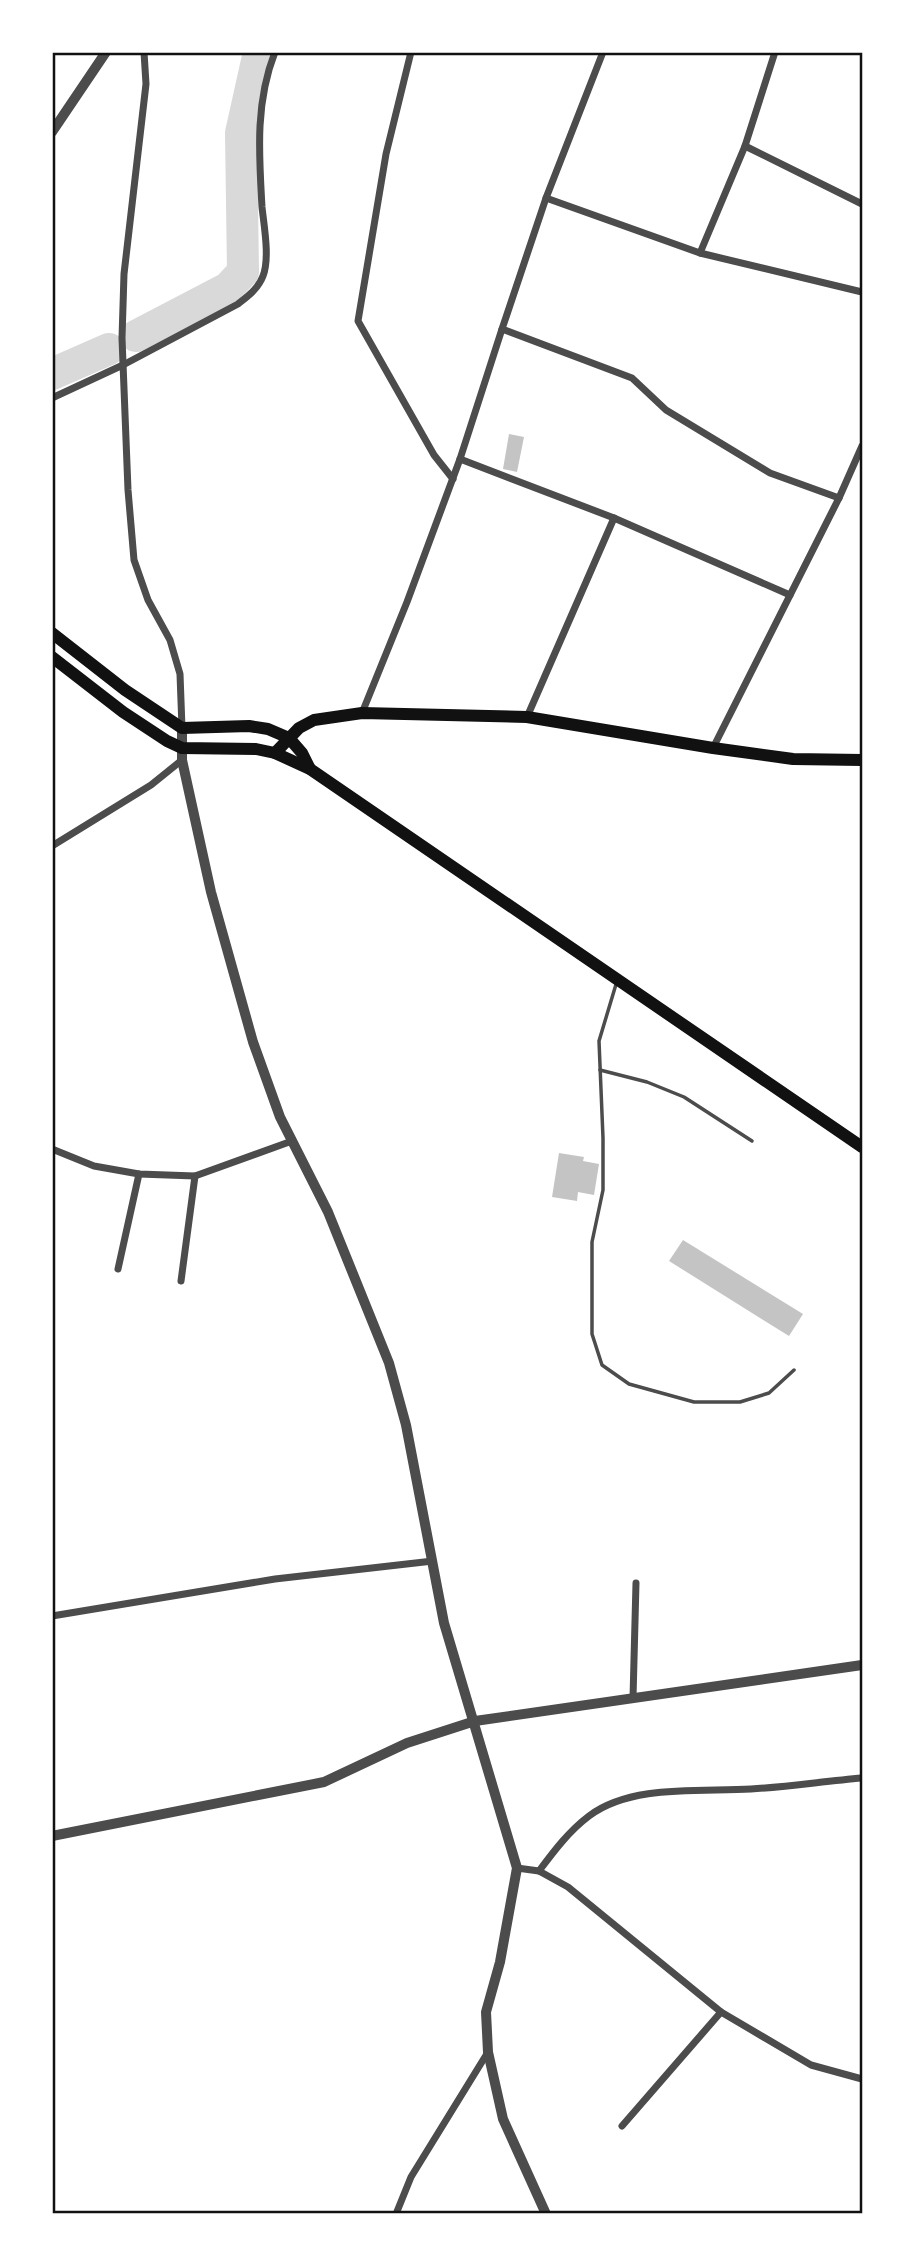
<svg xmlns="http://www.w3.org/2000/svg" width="915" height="2266" font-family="'Exo 2',sans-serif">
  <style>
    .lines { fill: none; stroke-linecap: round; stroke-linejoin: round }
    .river { stroke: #d9d9d9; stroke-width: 32 }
    .building { fill: #c4c4c4 }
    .service { stroke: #4c4c4c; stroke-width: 3.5 }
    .minor { stroke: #4c4c4c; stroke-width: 7 }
    .tertiary { stroke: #4c4c4c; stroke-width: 10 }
    .primary { stroke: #111; stroke-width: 12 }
    .neatline { fill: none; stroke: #111; stroke-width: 2.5 }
  </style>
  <rect width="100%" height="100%" fill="#fff"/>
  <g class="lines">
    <g class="river">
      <path d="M136 336 228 288 243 272 241 133 259 52"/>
      <path d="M52 374 109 349"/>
    </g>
  </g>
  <g class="building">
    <path d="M509 434 524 437 517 472 503 469Z"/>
    <path d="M559 1153 584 1157 583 1161 599 1164 594 1195 578 1192 577 1201 552 1197Z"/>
    <path d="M683 1240 803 1314 789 1336 669 1261Z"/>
  </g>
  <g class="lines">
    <g class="service">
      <path d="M617 981 599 1041 603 1138V1190L592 1242V1334L602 1365 629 1384 694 1402H740L769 1393 794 1370"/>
      <path d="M600 1070 647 1082 684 1097 752 1141"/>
    </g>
    <g class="minor">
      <path d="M144 52 146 84 124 274 122 338 128 490 134 560 148 600 170 640 180 674 182 728"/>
      <path d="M411 52 386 154 358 321 434 455 453 479"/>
      <path d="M745 146 862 204"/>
      <path d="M546 198 603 52"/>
      <path d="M700 253 745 146 775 52"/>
      <path d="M52 398 123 365 238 304C248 296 258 289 263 276 270 258 264 226 262 207 259 154 255 103 275 52"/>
      <path d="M460 459 614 518 790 595"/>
      <path d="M839 498 862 446"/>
      <path d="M362 713 407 602 460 459 502 329"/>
      <path d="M527 717 614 518"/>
      <path d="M713 748 839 498 770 473 666 410 632 378 502 329 546 198 700 253 862 292"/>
      <path d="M52 846 151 785 182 760"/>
      <path d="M52 1149 94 1166 139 1174 195 1176 292 1141"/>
      <path d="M118 1269 139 1174"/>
      <path d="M181 1281 195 1176"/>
      <path d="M52 1616 275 1579 433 1561"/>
      <path d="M633 1698 636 1583"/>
      <path d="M517 1868 539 1871 568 1887 721 2012 811 2065 862 2079"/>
      <path d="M539 1871C554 1851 569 1831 589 1816 631 1784 701 1792 751 1789 788 1787 825 1781 862 1778"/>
      <path d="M622 2126 721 2012"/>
      <path d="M396 2214 411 2177 488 2052"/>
    </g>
    <g class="tertiary">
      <path d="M52 132 106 52"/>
      <path d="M182 728V760L211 892 253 1042 280 1117 328 1212 389 1363 406 1425 444 1623 517 1868 500 1962 486 2012 488 2052 503 2119 546 2214"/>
      <path d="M52 1836 324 1782 407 1743 475 1721 862 1665"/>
    </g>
    <g class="primary">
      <path d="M52 633 125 690 182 728 249 726 268 729 289 738 302 753 310 769"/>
      <path d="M52 657 123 712 167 741 182 748 256 749 275 753 310 769 862 1147"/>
      <path d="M275 753 299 728 314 720 362 713 527 717 713 748 793 759 862 760"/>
    </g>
  </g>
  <rect width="915" height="2266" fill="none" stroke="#ffffff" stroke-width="108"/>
  <rect x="54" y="54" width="807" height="2158" class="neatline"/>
</svg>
